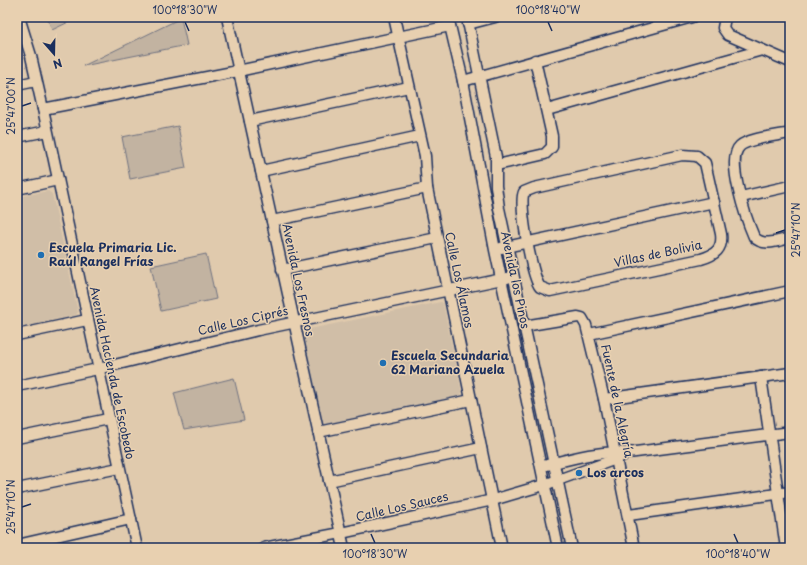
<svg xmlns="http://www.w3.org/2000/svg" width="807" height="565" font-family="'Playpen Sans',sans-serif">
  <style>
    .built { fill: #d0bea7 }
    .green { fill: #c2b3a1; stroke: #6e7180 }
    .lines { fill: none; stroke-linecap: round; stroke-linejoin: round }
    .minor-casing { stroke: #1b2f5e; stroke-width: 13 }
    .minor { stroke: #e8d0b0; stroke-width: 10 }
    .ticks { fill: none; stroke: #1b2f5e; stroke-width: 1.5 }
    .poi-dot { fill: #1f6fb2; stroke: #e8d0b0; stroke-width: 1.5 }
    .labels { text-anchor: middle; stroke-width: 3; stroke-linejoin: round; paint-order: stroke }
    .poi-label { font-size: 12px; font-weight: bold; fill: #1b2f5e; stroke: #e8d0b0; text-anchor: start }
    .street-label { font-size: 12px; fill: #1b2f5e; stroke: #e8d0b0 }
    .neatline { fill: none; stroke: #1b2f5e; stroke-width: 1.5 }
    .ticks-label { font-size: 10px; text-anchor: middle; fill: #1b2f5e }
  </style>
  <rect width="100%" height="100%" fill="#e0caad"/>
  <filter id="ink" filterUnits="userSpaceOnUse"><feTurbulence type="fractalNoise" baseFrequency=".025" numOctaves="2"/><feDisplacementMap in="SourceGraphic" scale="8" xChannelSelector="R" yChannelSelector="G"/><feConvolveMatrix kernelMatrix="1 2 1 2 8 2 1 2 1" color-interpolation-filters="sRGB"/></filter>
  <g filter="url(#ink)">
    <g class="built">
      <path d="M48 191 52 194 78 312 76 315 17 328V197Z"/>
      <path d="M441 302 443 303 462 393 460 396 326 425 323 424 303 334 305 330Z"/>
    </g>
    <g class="green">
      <path d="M47 17H79L52 30Z"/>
      <path d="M181 18 187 45 83 66Z"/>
      <path d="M178 126 186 168 130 179 122 137Z"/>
      <path d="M206 254 216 299 161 311 151 266Z"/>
      <path d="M234 378 244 420 184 430 174 393Z"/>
    </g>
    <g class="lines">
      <g class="minor-casing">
        <g id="minor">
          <path d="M19 17 31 56 43 109 137 548"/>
          <path d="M227 17 344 548"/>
          <path d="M394 17 425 156 427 188 502 548"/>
          <path d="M448 17 463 81 495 250 558 548"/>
          <path d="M467 17 496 157V186L499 208 572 548"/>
          <path d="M725 17 723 28 728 35 790 62"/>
          <path d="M468 24 495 17"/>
          <path d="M463 81 692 17"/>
          <path d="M17 85 36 81"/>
          <path d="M43 109 238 71 450 26"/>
          <path d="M547 110 762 50"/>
          <path d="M250 121 409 87"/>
          <path d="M790 133C777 136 749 138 740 146 725 159 747 221 754 237 763 247 778 241 790 238"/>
          <path d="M17 137 47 131"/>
          <path d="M682 155 697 156 705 163 721 234C723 249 715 255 701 259L550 291 540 287C532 277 518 203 524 192L534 188Z"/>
          <path d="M497 165 545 154 552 147V136L535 60"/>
          <path d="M261 171 420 136"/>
          <path d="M17 189 58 180"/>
          <path d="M741 197 790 186"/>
          <path d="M272 221 427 188"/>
          <path d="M501 248 714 202"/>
          <path d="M282 270 437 238"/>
          <path d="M524 326 578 317 582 318 586 325 604 399 634 548"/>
          <path d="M589 334 790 291"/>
          <path d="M17 335 87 320"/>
          <path d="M761 377 786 548"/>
          <path d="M17 386 98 369 258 330 507 278"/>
          <path d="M604 399 790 373"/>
          <path d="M318 432 471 400"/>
          <path d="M17 438 108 419"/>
          <path d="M547 465C573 458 601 450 628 453L790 432"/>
          <path d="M329 481 481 448"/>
          <path d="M17 489 119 468"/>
          <path d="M629 515 790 492"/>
          <path d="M17 545 131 519"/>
          <path d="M264 548 341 533 493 500 544 485 616 459 628 453"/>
        </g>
      </g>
      <use href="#minor" class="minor"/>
    </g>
  </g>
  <path class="ticks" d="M185 22 189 31M548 22 552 31M22 106 31 103M776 233 785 230M22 507 31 504M371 534 375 543M734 534 738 543"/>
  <g class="poi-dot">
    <circle cx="41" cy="255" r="4"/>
    <circle cx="383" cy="363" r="4"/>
    <circle cx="579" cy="473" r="4"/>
  </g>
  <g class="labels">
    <g class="poi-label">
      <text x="49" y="252">Escuela Primaria Lic.<tspan x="49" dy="14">Raúl Rangel Frías</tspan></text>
      <text x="391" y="360">Escuela Secundaria<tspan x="391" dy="14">62 Mariano Azuela</tspan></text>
      <text x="587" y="477">Los arcos</text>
    </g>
    <g class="street-label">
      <text transform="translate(658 254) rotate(-12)" y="4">Villas de Bolivia</text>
      <text transform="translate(298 280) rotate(78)" y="4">Avenida Los Fresnos</text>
      <text transform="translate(459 280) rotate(78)" y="4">Calle Los Álamos</text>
      <text transform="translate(515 280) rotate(78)" y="4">Avenida los Pinos</text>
      <text transform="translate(243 321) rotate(-13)" y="4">Calle Los Ciprés</text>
      <text transform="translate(112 373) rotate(78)" y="4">Avenida Hacienda de Escobedo</text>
      <text transform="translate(617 401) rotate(78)" y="4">Fuente de la Alegría</text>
      <text transform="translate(402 507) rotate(-13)" y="4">Calle Los Sauces</text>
    </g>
  </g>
  <rect width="807" height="565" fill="none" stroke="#e8d0b0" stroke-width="44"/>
  <g transform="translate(54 54) rotate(160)" stroke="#e8d0b0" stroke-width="3" paint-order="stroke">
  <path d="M0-3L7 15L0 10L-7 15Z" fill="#1b2f5e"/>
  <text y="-6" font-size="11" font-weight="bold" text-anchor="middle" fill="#1b2f5e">N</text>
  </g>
  <rect x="22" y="22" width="763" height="521" class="neatline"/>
  <g class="ticks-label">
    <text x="185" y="14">100°18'30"W</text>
    <text x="548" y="14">100°18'40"W</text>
    <text transform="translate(11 106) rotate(-90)" y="4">25°47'00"N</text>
    <text transform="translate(796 230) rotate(-90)" y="4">25°47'10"N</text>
    <text transform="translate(11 507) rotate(-90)" y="4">25°47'10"N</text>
    <text x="375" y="558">100°18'30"W</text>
    <text x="738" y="558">100°18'40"W</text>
  </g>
</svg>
